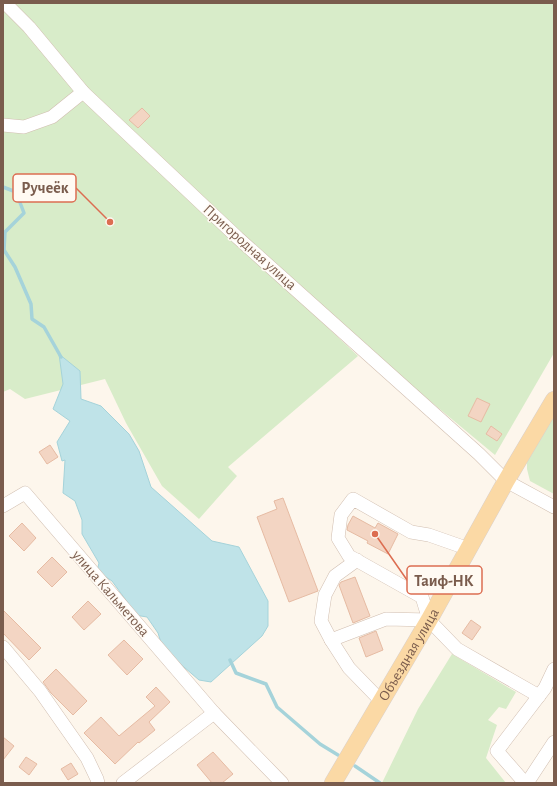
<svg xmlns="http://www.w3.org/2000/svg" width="557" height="786" font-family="'Alegreya Sans',sans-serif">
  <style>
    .green { fill: #d8ecc9 }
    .water { fill: #bfe3e8; stroke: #a5d3da }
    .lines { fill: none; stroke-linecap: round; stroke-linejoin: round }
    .stream { stroke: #a5d3da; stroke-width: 3.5 }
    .building { fill: #f3d5c3; stroke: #e6bba3 }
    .minor-casing { stroke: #d1beb0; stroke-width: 14 }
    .major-casing { stroke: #dad1cd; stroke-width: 18 }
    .minor { stroke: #fff; stroke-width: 13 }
    .major { stroke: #fbd9a5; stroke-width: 17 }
    .labels { text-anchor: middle; stroke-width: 3; stroke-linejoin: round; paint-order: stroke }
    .street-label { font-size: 15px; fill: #7a5c4d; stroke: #fffaf3 }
    .leader { fill: none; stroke: #dc6d51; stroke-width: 1.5 }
    .callout-dot { fill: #dc6d51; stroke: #fffaf3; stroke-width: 1.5 }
    .callout { fill: #fffaf3; stroke: #dc6d51; stroke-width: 1.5 }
    .callout-label { font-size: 16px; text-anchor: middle; font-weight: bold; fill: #7a5c4d }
  </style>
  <rect width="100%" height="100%" fill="#fdf6ec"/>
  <g class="green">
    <path d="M6 3H554V353L495 455 371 352 76 80Z"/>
    <path d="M3 5 75 89 358 356 228 467 237 476 199 519 162 486 126 423 105 379 25 399 10 389 3 392Z"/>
    <path d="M554 414V494L530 481 527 469V460Z"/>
    <path d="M452 654 516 692 506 709 499 707 488 720 497 725 486 758 506 783H382L418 709Z"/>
  </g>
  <path class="water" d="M59 354 80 371 81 399 101 406 129 434 139 451 151 487 212 541 239 547 268 601V626L262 636 211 682 199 680 163 649 158 633 147 617 135 615 128 603 112 581 97 571 99 563 82 534V520L75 501 63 493 65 460 62 461 57 442 70 421 53 409 63 384Z"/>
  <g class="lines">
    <g class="stream">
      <path d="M3 187 16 192 24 213 5 232 4 250 15 267 31 304 32 319 44 327 61 357"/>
      <path d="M230 660 236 673 266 684 277 707 320 744 338 755"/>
      <path d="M355 766 380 783"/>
    </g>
  </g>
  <g class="building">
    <path d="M142 108 150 116 138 128 129 120Z"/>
    <path d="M477 398 490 404 481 422 468 416Z"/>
    <path d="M491 426 502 434 497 441 486 434Z"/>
    <path d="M50 445 58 457 47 464 39 452Z"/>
    <path d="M283 498 318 591 289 602 257 517 277 509 274 501Z"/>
    <path d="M353 516 375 528 378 523 398 534 388 554 367 543 368 541 347 530 348 525Z"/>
    <path d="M22 523 36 538 24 551 9 536Z"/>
    <path d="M52 557 67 572 52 587 37 572Z"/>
    <path d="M355 577 370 616 353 623 339 585 341 582Z"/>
    <path d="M88 601 101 614 84 630 72 617Z"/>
    <path d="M3 610 41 648 29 660 3 633Z"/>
    <path d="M471 620 481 627 472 640 462 633Z"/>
    <path d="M376 631 383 650 366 657 359 638Z"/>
    <path d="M124 640 143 659 127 675 108 655Z"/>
    <path d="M56 669 87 701 73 715 51 693 43 682Z"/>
    <path d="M156 687 170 702 149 722 155 730 139 743 138 742 115 764 84 733 101 717 119 736 155 706 146 697Z"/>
    <path d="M3 737 14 746 3 760Z"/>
    <path d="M213 752 233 774 222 783H212L197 765Z"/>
    <path d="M26 757 37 764 29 775 19 767Z"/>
    <path d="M71 763 78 774 68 780 61 769Z"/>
  </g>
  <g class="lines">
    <g class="minor-casing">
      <g id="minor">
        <path d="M5 3 29 27 83 92 238 238 479 454 506 481 554 507"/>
        <path d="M3 125 24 127 52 117 83 92"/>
        <path d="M3 506 25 493 214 713 282 783"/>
        <path d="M469 549 429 535 411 532 353 499 341 515 338 538 349 556 422 597 429 620 457 649 539 696"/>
        <path d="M357 560 335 576 325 595 321 621 331 640 349 668 381 701"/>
        <path d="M331 640 386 619 429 620"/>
        <path d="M3 647 40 691 87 758 97 779 98 783"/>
        <path d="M123 783 214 713"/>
        <path d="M525 783 497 751 545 688 554 669"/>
        <path d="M527 783 554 742"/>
      </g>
    </g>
    <g class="major-casing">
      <g id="major">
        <path id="s1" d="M333 783 429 620 506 481 554 400"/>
      </g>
    </g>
    <use href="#minor" class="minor"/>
    <use href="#major" class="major"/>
  </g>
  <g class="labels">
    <g class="street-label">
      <text transform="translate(250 247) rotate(42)" y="5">Пригородная улица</text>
      <text transform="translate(111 593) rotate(49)" y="5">улица Кальметова</text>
      <text dy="5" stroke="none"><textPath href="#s1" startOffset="149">Объездная улица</textPath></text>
    </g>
  </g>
  <path class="leader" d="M110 222L76 188M375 534L407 580"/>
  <g class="callout-dot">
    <circle cx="110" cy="222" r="4"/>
    <circle cx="375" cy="534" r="4"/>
  </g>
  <g class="callout">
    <rect x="13" y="174" width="63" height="28" rx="4"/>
    <rect x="407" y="566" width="75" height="28" rx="4"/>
  </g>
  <g class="callout-label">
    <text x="45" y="193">Ручеёк</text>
    <text x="444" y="586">Таиф-НК</text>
  </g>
  <rect width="557" height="786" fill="none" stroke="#7a5c4d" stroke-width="8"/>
</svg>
